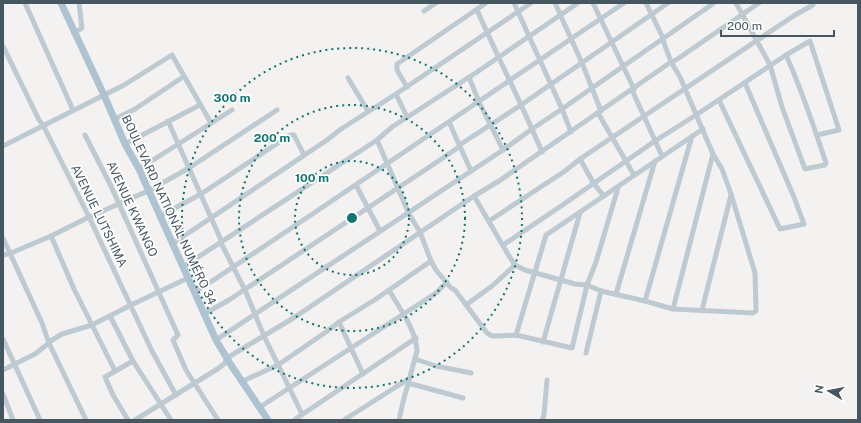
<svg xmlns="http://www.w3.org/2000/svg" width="861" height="423" font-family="'Public Sans',sans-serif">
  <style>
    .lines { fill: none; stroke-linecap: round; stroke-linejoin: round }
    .minor { stroke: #becad2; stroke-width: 5 }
    .major { stroke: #aec3d2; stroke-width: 7 }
    .ring { fill: none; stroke: #0f766e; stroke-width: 2; stroke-dasharray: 2 4 }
    .labels { text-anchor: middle; stroke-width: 3.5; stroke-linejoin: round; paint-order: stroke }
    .street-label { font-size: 12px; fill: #475761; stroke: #fff }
    .centre { fill: #0f766e; stroke: #fff; stroke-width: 2 }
    .ring-label { font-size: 12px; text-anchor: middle; font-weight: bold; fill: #0f766e; stroke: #fff; stroke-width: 3.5; stroke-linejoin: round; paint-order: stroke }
  </style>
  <rect width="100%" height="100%" fill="#f4f1f1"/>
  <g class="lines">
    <g class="minor">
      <path d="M25 3 73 110"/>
      <path d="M514 3 562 109 571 132"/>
      <path d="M555 3 582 63 601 111"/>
      <path d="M593 3 634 89"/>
      <path d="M736 3 770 65 782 107 805 169 825 165 826 163C814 127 802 90 786 55"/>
      <path d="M477 10C498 58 522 104 542 152"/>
      <path d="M424 11 436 3"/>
      <path d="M74 33 82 28 79 3"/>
      <path d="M3 46 39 120 43 125 89 217 152 351 176 395"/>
      <path d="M469 77 479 102 503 150"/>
      <path d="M348 78 368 111"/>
      <path d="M407 87 397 70V64L486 3"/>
      <path d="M632 90 662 156"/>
      <path d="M396 94 407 117"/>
      <path d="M719 100 780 229 804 224 794 197 745 83"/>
      <path d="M598 113 634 175"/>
      <path d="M115 119 135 109 183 77"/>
      <path d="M168 121 221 240V243L245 290 264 336 302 414"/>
      <path d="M449 122 471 171"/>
      <path d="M85 135 111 186 178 335 173 340 186 370 218 420"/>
      <path d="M377 140 409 214 420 232 431 261 436 270 451 288 455 290 487 333 492 336H499L516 335 572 348 587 285 596 262 618 188"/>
      <path d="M125 144 200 105"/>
      <path d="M3 146 124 85 172 55 211 123"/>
      <path d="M580 159 594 184 604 196"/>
      <path d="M139 169 232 110"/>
      <path d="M356 185 380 231"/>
      <path d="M474 196 509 256 515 265 525 270 575 284 587 285 601 291 645 301 673 309 753 313 756 311 755 273 731 194 722 169 713 154 680 77 671 62 664 43 663 38 646 3"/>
      <path d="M160 216 201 194 290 135H294L304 155"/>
      <path d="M489 221 565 171 580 159 795 15 813 5"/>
      <path d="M51 236 74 289 115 371"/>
      <path d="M3 238 42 323 49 343 86 420"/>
      <path d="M172 244 327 140 341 129 396 94 531 3"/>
      <path d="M503 245 561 206 655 141 696 115 786 55 810 41 839 130 817 135"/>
      <path d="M3 255 11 253 51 236 89 217 148 191 189 168 277 110"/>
      <path d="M183 267 377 140 392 127 477 72 578 3"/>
      <path d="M389 290C399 308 416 329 417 351L403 402 399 420"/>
      <path d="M194 291 203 287C344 194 483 98 624 3"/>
      <path d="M616 294 655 161"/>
      <path d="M645 301 692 136"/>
      <path d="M466 305 492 286 515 265"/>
      <path d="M673 309 713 154"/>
      <path d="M702 310 731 195"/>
      <path d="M204 314 229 300 428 168 459 147 461 144 521 105 668 3"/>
      <path d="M110 316 133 361 171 420"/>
      <path d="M339 322 363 374"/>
      <path d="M516 335 546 235 703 129"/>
      <path d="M3 339 40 420"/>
      <path d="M216 340 503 150 532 129 562 109 714 3"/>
      <path d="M49 342 62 334 92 325 131 305 188 278"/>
      <path d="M543 342 580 213"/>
      <path d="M586 353 601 291"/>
      <path d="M415 359 436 366 471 373"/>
      <path d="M3 370 35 354 49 343"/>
      <path d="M243 381 278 365 326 332 339 322 376 299 431 261"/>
      <path d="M408 383 463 398"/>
      <path d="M3 394 13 420"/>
      <path d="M260 407 436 293 447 282"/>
      <path d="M128 420 113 395 105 377 133 361"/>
      <path d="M135 420 219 368 225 363 227 358 295 317 474 196 499 181 671 62 676 60 759 3"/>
      <path d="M294 420 416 338"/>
      <path d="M344 420 410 378"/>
      <path d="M542 420 544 415 547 380"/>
    </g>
    <path class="major" d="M61 3 104 95 125 144 139 169 216 340 231 365 268 420"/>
  </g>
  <g class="ring">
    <circle cx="352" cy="218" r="57"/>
    <circle cx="352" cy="218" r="113"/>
    <circle cx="352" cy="218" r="170"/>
  </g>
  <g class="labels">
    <g class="street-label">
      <text transform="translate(132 209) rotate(65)" y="4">AVENUE KWANGO</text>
      <text transform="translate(169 210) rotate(65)" y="4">BOULEVARD NATIONAL NUMÉRO 34</text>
      <text transform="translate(99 216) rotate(64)" y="4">AVENUE LUTSHIMA</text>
    </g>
  </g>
  <circle cx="352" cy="218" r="6" class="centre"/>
  <g class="ring-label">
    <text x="232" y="102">300 m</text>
    <text x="272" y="142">200 m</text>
    <text x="312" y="182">100 m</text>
  </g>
  <rect width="861" height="423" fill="none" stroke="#475761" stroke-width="8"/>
  <g transform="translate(829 391) rotate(280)" stroke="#ffffff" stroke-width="3" paint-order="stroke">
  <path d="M0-3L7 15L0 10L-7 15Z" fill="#475761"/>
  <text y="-6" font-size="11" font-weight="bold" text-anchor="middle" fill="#475761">N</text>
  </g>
  <path d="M721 30v6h113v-6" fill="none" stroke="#475761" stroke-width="2"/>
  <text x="727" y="30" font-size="12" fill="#475761" stroke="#ffffff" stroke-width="3" paint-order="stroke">200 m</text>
</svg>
